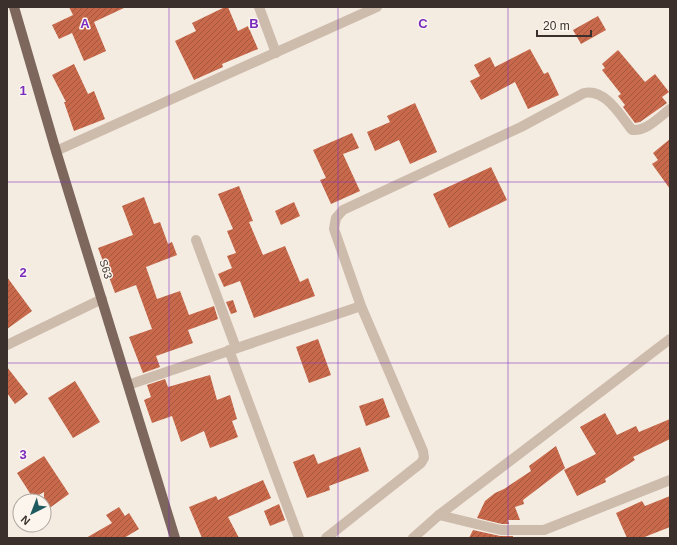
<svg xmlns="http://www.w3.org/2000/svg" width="677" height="545" font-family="Helvetica,sans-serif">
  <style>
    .building { fill: url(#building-hatch) }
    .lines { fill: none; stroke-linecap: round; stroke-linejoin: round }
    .minor { stroke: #cdbbac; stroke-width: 10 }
    .major { stroke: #7d675c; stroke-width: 10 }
    .grid { fill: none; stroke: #7b2cbf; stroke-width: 1; stroke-opacity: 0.55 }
    .labels { text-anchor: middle; stroke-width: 3; stroke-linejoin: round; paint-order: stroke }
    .street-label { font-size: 11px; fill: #3b302b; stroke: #fbf5ee }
    .grid-label { font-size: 13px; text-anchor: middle; font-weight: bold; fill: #7b2cbf; stroke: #fbf5ee; stroke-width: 3; stroke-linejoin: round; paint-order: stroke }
  </style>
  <defs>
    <pattern id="building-hatch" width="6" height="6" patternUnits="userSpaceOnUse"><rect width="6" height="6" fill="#c8694b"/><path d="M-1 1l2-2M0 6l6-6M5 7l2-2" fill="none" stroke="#a4573f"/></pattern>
  </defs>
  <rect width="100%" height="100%" fill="#f4ebe1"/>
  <g class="building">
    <path d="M69 7H126L94 22 106 51 84 61 72 33 59 39 52 25 73 15Z"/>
    <path d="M225 7H228L238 31 248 26 258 49 222 64 223 67 194 80 175 41 196 31 192 23Z"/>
    <path d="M598 16 606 30 581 44 573 30Z"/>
    <path d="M530 49 544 74 548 72 559 95 528 109 515 82 481 100 470 81 480 76 474 65 490 57 495 67Z"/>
    <path d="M618 50 645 82 655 74 669 92 662 97 667 103 640 122 635 123 623 107 625 105 618 96 621 94 602 70 605 68 602 64Z"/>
    <path d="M74 64 88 94 94 91 105 119 74 131 64 102H66L52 75Z"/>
    <path d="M415 103 437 152 410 164 399 140 375 151 367 132 390 122 387 116Z"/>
    <path d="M352 133 359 148 343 154 360 191 331 204 320 180 326 178 313 150Z"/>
    <path d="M670 139V189L652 164 658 160 653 153Z"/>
    <path d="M491 167 507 200 449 228 433 194Z"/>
    <path d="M239 186 253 221 249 222 263 255 285 246 300 282 308 278 315 296 254 318 240 281 224 287 218 274 232 268 227 256 236 253 227 231 233 229 218 194Z"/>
    <path d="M144 197 154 224 160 222 168 244 172 242 177 255 146 267 157 299 180 291 189 315 214 306 218 319 188 330 193 343 156 356 160 367 143 373 129 337 152 329 136 285 115 293 98 248 133 235 122 206Z"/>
    <path d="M294 202 300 216 281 225 275 211Z"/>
    <path d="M7 277 32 311 7 329Z"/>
    <path d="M233 300 237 312 231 314 226 302Z"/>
    <path d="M318 339 331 375 309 383 296 347Z"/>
    <path d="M7 367 28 394 15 404 7 393Z"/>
    <path d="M210 375 217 400 230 395 237 419 232 421 238 437 210 448 204 431 181 442 172 416 152 423 144 400 151 397 147 385 165 379 168 387Z"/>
    <path d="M75 381 100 422 73 438 48 398Z"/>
    <path d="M383 398 390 417 366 426 359 406Z"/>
    <path d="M605 413 617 435 636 426 639 432 670 419V439L633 457 635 460 605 479 606 482 577 496 564 470 596 454 580 427Z"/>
    <path d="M556 446 565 468 523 500 524 504 515 507 520 520H508L509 524H502L477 518 485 501 495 493 504 489 531 471 529 466Z"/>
    <path d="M360 447 369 471 329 486 330 490 307 498 293 462 314 454 318 464Z"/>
    <path d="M44 456 69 494 44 512V492L33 498 17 473Z"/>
    <path d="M263 480 271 498 228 517 239 538H202L189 507 216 496 218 500Z"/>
    <path d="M670 496V527L642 538H627L616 513 642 501 645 506Z"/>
    <path d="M279 504 285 520 270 526 264 511Z"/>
    <path d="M119 507 125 516 129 513 139 529 124 538H86L112 523 106 515Z"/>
    <path d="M473 530 500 536H513V538H469Z"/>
  </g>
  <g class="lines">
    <g class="minor">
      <path d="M259 7 276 53"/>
      <path d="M56 151 377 7"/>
      <path d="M196 240 236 348"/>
      <path d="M7 345 102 299"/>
      <path d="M229 350 299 538"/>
      <path d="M128 385 361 306"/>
      <path d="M439 515 501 530H544L670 480"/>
      <path d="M326 538 421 463 424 458 423 451 361 306 334 229 336 218 343 210 521 127 584 93C605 88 620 115 632 130 647 131 658 118 670 109"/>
      <path d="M413 538 439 515 670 339"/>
    </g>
    <path class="major" d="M14 7 56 151 175 538"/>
  </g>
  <path class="grid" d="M169 7V538M338 7V538M508 7V538M7 182H670M7 363H670"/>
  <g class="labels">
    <g class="street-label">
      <text transform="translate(106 269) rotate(73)" y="4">S63</text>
    </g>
  </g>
  <g class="grid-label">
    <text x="85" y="28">A</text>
    <text x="254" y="28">B</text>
    <text x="423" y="28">C</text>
    <text x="23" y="95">1</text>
    <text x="23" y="277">2</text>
    <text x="23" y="459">3</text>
  </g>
  <rect width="677" height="545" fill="none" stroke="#3b302b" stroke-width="16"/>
  <g transform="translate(32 513) rotate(222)"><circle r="19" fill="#fbf5ee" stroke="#aea6a0"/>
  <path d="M0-3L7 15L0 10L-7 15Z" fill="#1f5a5e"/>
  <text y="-6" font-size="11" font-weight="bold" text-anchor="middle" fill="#3b302b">N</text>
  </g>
  <path d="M537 30v6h54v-6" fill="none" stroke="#3b302b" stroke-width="2"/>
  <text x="543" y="30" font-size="12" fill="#3b302b" stroke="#fbf5ee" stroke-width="3" paint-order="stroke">20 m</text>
</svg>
